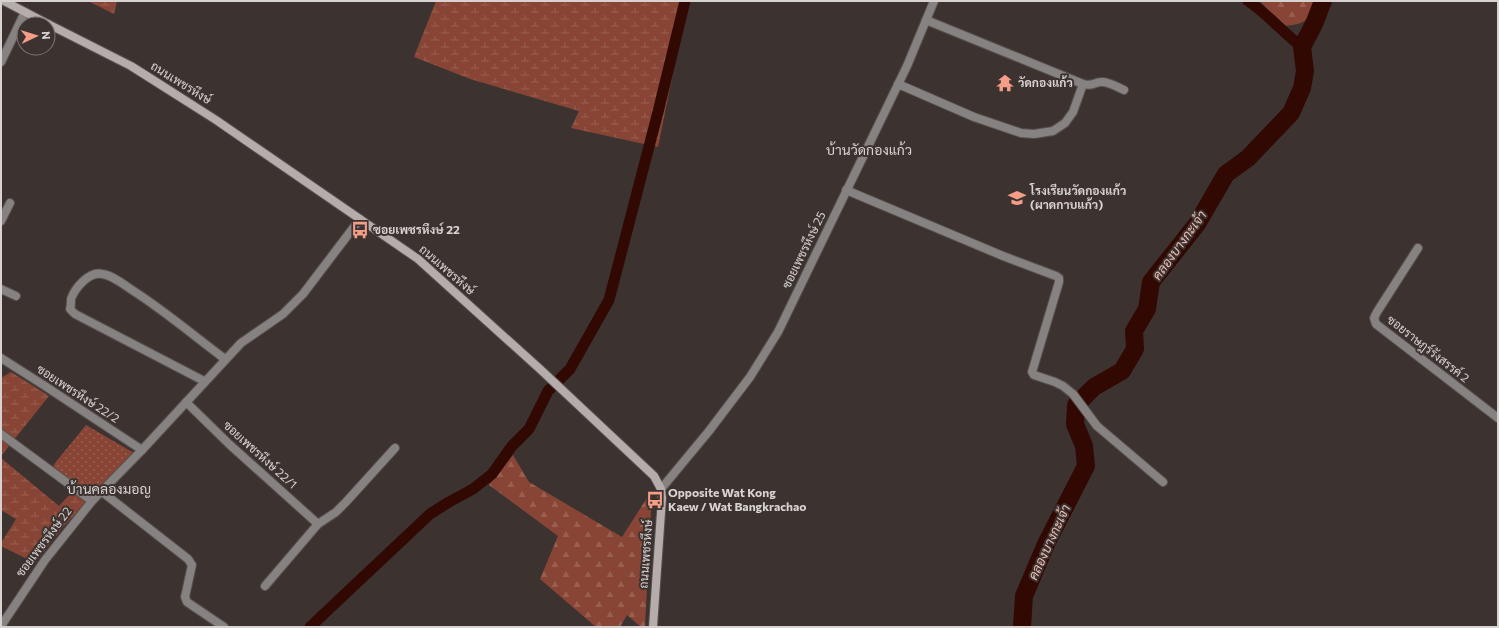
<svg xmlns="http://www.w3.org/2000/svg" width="1499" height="628" font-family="Commissioner,Sarabun,sans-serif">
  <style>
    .forest { fill: url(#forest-firs) }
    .wetland { fill: url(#wetland-marsh) }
    .park { fill: url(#park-dots) }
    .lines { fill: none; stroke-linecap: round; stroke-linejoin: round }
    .canal { stroke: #310902; stroke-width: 11 }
    .river { stroke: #310902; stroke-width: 18 }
    .minor-casing { stroke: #58504e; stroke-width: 10 }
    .tertiary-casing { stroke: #58504e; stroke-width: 10 }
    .secondary-casing { stroke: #58504e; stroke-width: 10 }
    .minor { stroke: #868281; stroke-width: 8 }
    .tertiary { stroke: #868281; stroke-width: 8 }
    .secondary { stroke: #b4adab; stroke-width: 8 }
    .labels { text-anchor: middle; stroke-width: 4; stroke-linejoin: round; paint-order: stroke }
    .street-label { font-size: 12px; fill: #d8d3d1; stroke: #3c3331 }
    .poi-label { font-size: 12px; font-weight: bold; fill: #d8d3d1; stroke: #3c3331; text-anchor: start }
    .water-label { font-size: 13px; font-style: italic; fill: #f0c1b5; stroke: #3c3331 }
    .quarter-label { font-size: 14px; fill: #d8d3d1; stroke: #3c3331 }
  </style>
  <defs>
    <pattern id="forest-firs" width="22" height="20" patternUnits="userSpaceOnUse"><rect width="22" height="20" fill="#884535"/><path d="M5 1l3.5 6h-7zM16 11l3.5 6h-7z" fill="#985f51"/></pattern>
    <pattern id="wetland-marsh" width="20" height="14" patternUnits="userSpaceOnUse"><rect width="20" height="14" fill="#884535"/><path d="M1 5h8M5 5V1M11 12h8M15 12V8" fill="none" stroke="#985f51"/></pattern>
    <pattern id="park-dots" width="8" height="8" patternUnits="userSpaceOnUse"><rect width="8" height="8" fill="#884535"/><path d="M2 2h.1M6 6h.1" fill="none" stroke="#985f51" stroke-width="1.8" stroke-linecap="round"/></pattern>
  </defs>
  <rect width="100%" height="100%" fill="#3c3331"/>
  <g class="forest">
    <path d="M1260 1H1315C1307 22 1306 24 1283 26Z"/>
    <path d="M513 455 529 482 622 537 652 490 645 627H641L627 615 620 627H596L540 579 558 536 489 485Z"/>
  </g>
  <g class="wetland">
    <path d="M88 1H117L114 14Z"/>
    <path d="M436 1H689L677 53 658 147 571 128 579 111 470 79 414 57Z"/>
    <path d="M11 372 49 396 1 456V378Z"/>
    <path d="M1 458 59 506 73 491 88 500 64 526 35 563 1 546V543L16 519 1 510Z"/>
  </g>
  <path class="park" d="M86 425 134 453 88 500 50 473 55 463Z"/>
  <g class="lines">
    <g class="canal">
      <path d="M1248 1C1268 14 1283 33 1302 47"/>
      <path d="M310 627 430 514 449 502 473 489 492 474 512 446 529 429 548 391 570 369 609 300 658 112 685 1"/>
    </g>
    <path class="river" d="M1022 627 1024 596 1046 544 1086 466 1084 446 1075 424 1076 405 1094 387 1122 371 1135 349 1134 331 1147 309 1151 282 1197 224 1226 174 1248 158 1291 113 1302 88 1305 71 1302 47 1314 24 1323 1"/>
    <g class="minor-casing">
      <g id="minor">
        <path d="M926 20 1083 84C1094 87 1093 82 1102 82 1109 82 1117 87 1124 90"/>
        <path d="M1 62 25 12"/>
        <path d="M898 84 974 117 1021 133 1034 134 1053 131 1065 123 1073 112 1083 84"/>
        <path d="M846 190 1003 256 1056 276 1059 278V282L1032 372 1034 375 1055 382 1063 386 1073 394 1097 426 1163 482"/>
        <path d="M1 221 10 203"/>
        <path d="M1418 248 1377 312 1374 318 1376 324 1498 418"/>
        <path d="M1 289 16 296"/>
        <path d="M1 358 45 386 142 450"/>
        <path d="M204 381 75 314 70 309C71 306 71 302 71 299 75 288 89 271 102 274 112 275 123 284 132 290 165 311 194 336 225 359"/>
        <path d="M186 402 229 444 318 524"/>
        <path d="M1 434 92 501"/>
        <path d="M101 491 188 559 192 565 185 597 187 602 224 627"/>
        <path d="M265 586 318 524 336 512 346 502 395 448"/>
        <path d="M1 626 45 560 92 501 142 450 241 343 283 314 303 294 360 219"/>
      </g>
    </g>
    <g class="tertiary-casing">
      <path id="tertiary" d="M661 489 709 431 750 377 778 332 907 66 934 1"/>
    </g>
    <g class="secondary-casing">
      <g id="secondary">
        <path d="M4 1 48 24"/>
        <path d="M48 24 131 66 150 78 216 120 418 259 541 370 654 476 661 489 662 498 653 627"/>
      </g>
    </g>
    <use href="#minor" class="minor"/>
    <use href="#tertiary" class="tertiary"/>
    <use href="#secondary" class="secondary"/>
  </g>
  <defs>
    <g id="temple-bare" transform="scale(1.38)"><path d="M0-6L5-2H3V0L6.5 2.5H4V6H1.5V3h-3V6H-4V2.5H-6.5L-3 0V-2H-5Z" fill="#f49e88" stroke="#3c3331" stroke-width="2.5" paint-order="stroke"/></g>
    <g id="school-bare" transform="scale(1.38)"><path d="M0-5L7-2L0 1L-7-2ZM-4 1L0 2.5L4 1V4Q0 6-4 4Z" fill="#f49e88" stroke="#3c3331" stroke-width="2.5" paint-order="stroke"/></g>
    <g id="bus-bare" transform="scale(1.38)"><path d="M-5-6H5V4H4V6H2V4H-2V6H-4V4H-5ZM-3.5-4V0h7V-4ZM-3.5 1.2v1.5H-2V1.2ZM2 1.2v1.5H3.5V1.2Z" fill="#f49e88" stroke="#3c3331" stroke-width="2.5" paint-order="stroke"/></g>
  </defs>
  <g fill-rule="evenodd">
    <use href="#temple-bare" x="1005" y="83"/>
    <use href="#school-bare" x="1017" y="198"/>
    <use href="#bus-bare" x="360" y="230"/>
    <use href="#bus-bare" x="655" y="500"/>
  </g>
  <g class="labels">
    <g class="street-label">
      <text transform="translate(181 83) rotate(32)" y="4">ถนนเพชรหึงษ์</text>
      <text transform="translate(804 250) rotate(-64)" y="4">ซอยเพชรหึงษ์ 25</text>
      <text transform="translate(447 270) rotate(41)" y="4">ถนนเพชรหึงษ์</text>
      <text transform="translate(1428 349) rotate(38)" y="4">ซอยราษฎร์รังสรรค์ 2</text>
      <text transform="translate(78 394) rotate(33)" y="4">ซอยเพชรหึงษ์ 22/2</text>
      <text transform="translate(260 455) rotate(42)" y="4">ซอยเพชรหึงษ์ 22/1</text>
      <text transform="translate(44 542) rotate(-53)" y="4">ซอยเพชรหึงษ์ 22</text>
      <text transform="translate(646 554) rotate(-86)" y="4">ถนนเพชรหึงษ์</text>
    </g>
    <g class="poi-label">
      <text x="1018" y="87">วัดกองแก้ว</text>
      <text x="1030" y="195">โรงเรียนวัดกองแก้ว<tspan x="1030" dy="14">(ผาดกาบแก้ว)</tspan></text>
      <text x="373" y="234">ซอยเพชรหึงษ์ 22</text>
      <text x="668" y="497">Opposite Wat Kong<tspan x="668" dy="14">Kaew / Wat Bangkrachao</tspan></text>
    </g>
    <g class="water-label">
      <text transform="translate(1179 245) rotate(-54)" y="5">คลองบางกะเจ้า</text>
      <text transform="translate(1049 542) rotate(-65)" y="5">คลองบางกะเจ้า</text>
    </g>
    <g class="quarter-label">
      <text x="869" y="155">บ้านวัดกองแก้ว</text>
      <text x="109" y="494">บ้านคลองมอญ</text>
    </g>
  </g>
  <rect width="1499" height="628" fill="none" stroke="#d8d3d1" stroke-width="4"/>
  <g transform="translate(36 36) rotate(86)"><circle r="19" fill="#3c3331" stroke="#7a7371"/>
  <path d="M0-3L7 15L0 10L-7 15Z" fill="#f49e88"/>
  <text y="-6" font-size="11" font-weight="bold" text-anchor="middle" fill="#d8d3d1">N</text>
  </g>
</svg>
